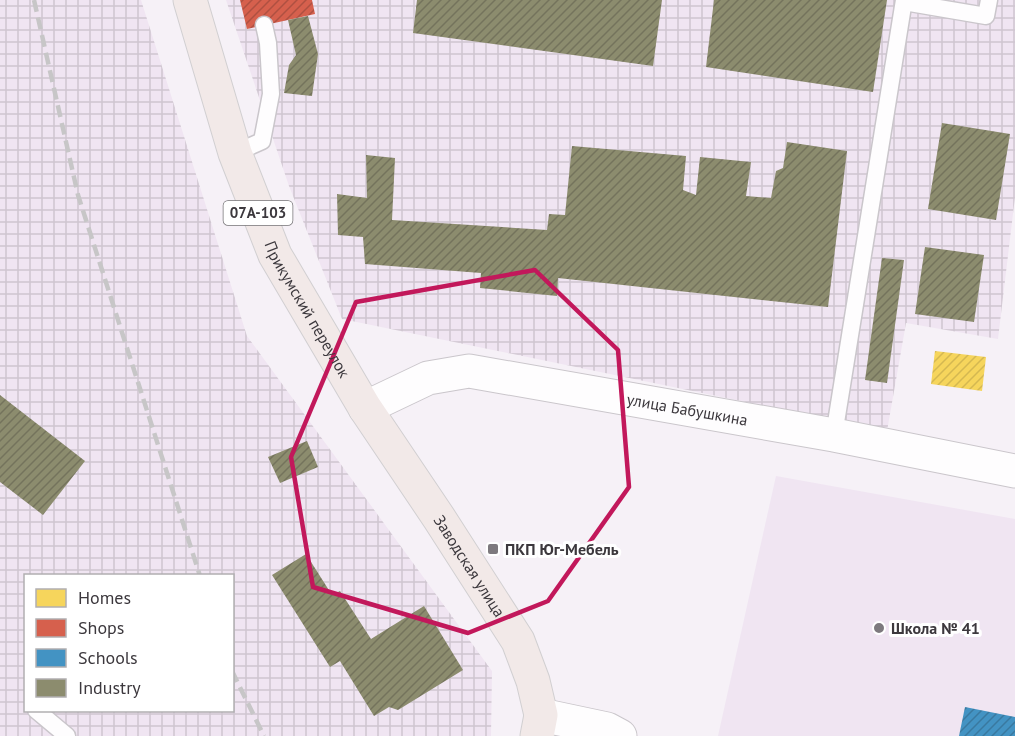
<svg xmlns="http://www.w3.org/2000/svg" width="1015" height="736" font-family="'PT Sans',sans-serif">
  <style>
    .built { fill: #f0e5f2 }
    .industrial { fill: url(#industrial-grid); fill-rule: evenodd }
    .homes { fill: url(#homes-hatch) }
    .shops { fill: url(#shops-hatch) }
    .schools { fill: url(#schools-hatch) }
    .industry { fill: url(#industry-hatch) }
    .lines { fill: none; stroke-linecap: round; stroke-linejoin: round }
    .lane-casing { stroke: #cac6cb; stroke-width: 19 }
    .street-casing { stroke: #cac6cb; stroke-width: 35 }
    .primary-casing { stroke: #d1cfd1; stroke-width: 35 }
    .lane { stroke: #fefdfe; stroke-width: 16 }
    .street { stroke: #fefdfe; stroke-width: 33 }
    .primary { stroke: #f2e9e8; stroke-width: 33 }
    .rail { stroke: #c7c6c7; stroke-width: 4.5; stroke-dasharray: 12 6; stroke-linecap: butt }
    .marked { fill: none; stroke: #c2185b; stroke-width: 4.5; stroke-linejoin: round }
    .poi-dot { fill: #7d797e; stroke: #fff; stroke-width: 2 }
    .labels { text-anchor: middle; stroke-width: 6; stroke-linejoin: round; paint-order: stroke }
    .shield { fill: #fff; stroke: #767477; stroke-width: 1.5 }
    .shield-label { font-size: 15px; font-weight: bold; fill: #3c383d }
    .street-label { font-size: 16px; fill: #3c383d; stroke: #fff }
    .poi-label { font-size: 16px; font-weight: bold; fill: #3c383d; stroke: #fff; text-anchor: start }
  </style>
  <defs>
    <pattern id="industrial-grid" width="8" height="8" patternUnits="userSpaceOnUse" patternTransform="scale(1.5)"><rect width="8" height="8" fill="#f0e5f2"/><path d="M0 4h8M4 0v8" fill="none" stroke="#cfc5d0"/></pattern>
    <pattern id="homes-hatch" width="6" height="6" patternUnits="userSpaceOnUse" patternTransform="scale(1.5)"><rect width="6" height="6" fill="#f6d55c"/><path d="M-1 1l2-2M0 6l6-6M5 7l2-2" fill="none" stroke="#d4b851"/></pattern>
    <pattern id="shops-hatch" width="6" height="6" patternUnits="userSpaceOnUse" patternTransform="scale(1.5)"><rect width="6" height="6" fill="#d6604d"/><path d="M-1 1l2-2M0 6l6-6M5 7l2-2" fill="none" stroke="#af5041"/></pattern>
    <pattern id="schools-hatch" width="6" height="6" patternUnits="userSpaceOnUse" patternTransform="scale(1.5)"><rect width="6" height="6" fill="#4393c3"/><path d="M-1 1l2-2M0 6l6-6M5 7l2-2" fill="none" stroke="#3979a0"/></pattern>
    <pattern id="industry-hatch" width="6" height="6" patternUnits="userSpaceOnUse" patternTransform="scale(1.5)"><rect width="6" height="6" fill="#8c8c6e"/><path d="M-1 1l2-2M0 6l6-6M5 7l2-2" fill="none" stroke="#74735c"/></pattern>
  </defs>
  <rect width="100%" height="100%" fill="#f6f1f7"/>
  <path class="built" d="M776 476 1015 519V736H718Z"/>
  <g class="industrial">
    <path d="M0 0H141L247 336 492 671 491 736H0ZM26 576H232V710H26Z"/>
    <path d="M226 0H1015V197L998 339 906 323 887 431 342 319 289 186Z"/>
  </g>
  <path class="homes" d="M935 351 986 357 982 391 931 384Z"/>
  <path class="shops" d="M240 0H312L315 14 247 29Z"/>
  <path class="schools" d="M965 707 1015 717V736H959Z"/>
  <g class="industry">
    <path d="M417 0H662L653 66 413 33Z"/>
    <path d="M714 0H887L873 92 706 67Z"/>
    <path d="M308 16 318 54 312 96 284 93 289 65 296 55 288 20Z"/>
    <path d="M942 123 1010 134 996 220 928 209Z"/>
    <path d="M787 142 847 151 828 307 558 278 557 296 480 288 481 273 365 264 363 237 338 235 337 194 367 198 366 155 395 158 392 220 547 230 549 214 565 215 572 146 686 156 683 190 696 195 700 157 751 162 746 196 771 198 776 171 783 168Z"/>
    <path d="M925 247 984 255 974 322 915 314Z"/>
    <path d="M882 258 904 260 887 383 865 380Z"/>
    <path d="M0 395 85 461 43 515 0 482Z"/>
    <path d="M307 441 318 467 280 483 268 457Z"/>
    <path d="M306 554 332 595 340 591 371 639 424 606 463 670 398 710 389 707 374 716 340 661 330 667 272 575Z"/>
  </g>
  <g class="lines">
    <g class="lane-casing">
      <g id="lane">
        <path d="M904 2 986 16 989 0"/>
        <path d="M235 153 262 141 271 94 268 43 264 25"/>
        <path d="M834 435 904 0"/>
        <path d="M36 710 67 736"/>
      </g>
    </g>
    <g class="street-casing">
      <g id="street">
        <path id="s1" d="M365 408 428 378 469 371 834 435 1015 471"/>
        <path d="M541 715 607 729 620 736"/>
      </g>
    </g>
    <g class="primary-casing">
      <g id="primary">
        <path id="s2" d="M190 0 235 153 275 255 365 408 439 518 518 641 533 681 541 715 537 736"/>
      </g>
    </g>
    <use href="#lane" class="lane"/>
    <use href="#street" class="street"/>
    <use href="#primary" class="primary"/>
    <g class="rail">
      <path d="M34 0 78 195 200 576"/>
      <path d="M232 671 264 736"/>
    </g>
  </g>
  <path class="marked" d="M535 270 618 350 629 487 548 601 468 633 313 587 291 457 356 302Z"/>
  <g class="poi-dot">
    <rect x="487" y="543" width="12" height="12" rx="3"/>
    <circle cx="879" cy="628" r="6"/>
  </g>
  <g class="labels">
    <rect class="shield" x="223.5" y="201" width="69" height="24" rx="4.5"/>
    <g class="shield-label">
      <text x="258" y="218">07А-103</text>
    </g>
    <g class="street-label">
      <text dy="6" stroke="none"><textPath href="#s2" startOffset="332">Прикумский переулок</textPath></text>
      <text dy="6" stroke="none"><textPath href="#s1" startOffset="333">улица Бабушкина</textPath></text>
      <text dy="6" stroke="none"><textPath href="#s2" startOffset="636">Заводская улица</textPath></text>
    </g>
    <g class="poi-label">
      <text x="505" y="555">ПКП Юг-Мебель</text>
      <text x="891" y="634">Школа № 41</text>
    </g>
  </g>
  <rect x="24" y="574" width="210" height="138" fill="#ffffff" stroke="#b1afb1" stroke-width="1.5"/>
  <rect x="36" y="589" width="30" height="18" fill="#f6d55c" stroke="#b1afb1" stroke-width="1.5"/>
  <text x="78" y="604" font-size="18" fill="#3c383d">Homes</text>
  <rect x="36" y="619" width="30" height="18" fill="#d6604d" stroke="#b1afb1" stroke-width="1.5"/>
  <text x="78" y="634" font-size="18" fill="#3c383d">Shops</text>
  <rect x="36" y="649" width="30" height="18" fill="#4393c3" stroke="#b1afb1" stroke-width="1.5"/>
  <text x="78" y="664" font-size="18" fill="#3c383d">Schools</text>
  <rect x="36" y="679" width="30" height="18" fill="#8c8c6e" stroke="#b1afb1" stroke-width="1.5"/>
  <text x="78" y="694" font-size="18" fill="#3c383d">Industry</text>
</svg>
